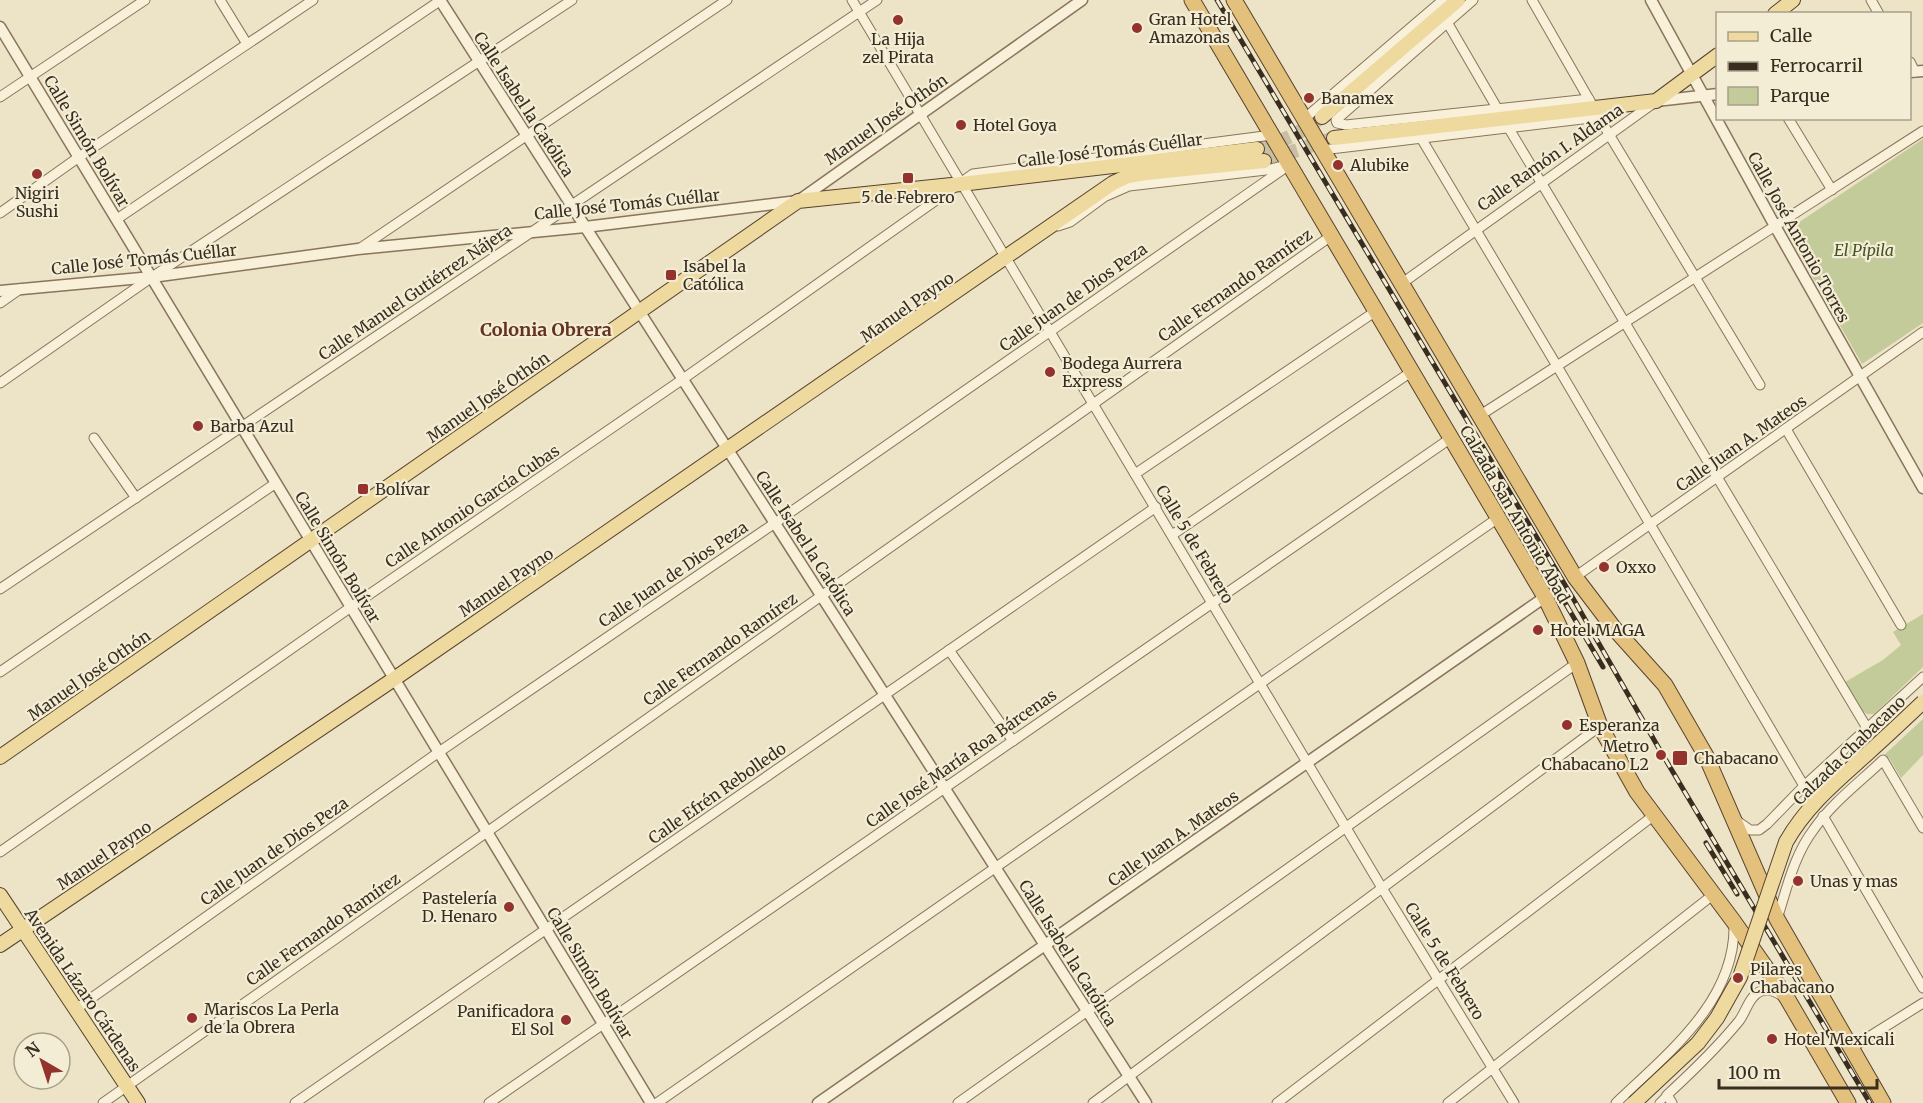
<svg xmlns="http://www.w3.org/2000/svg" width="1923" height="1103" font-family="Merriweather,serif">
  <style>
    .green { fill: #c3cb9a }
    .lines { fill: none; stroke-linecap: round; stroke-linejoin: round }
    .primary-tunnel { stroke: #c9bfa5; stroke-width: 14; stroke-dasharray: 14 7; stroke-linecap: butt }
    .pedestrian-casing { stroke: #88755c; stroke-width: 9 }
    .minor-casing { stroke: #88755c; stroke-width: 11 }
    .tertiary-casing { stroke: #88755c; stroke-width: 13 }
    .primary-casing { stroke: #564330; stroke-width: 16 }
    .trunk-casing { stroke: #564330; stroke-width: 17 }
    .pedestrian { stroke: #f8f0d9; stroke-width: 7 }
    .minor { stroke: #f8f0d9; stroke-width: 9 }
    .tertiary { stroke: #f8f0d9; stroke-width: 10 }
    .primary { stroke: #eed99f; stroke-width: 14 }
    .trunk { stroke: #e3c07c; stroke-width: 15 }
    .rail-casing { stroke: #382d1f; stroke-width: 5 }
    .rail { stroke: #f4edd5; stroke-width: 3; stroke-dasharray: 9; stroke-linecap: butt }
    .primary-bridge-casing { stroke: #564330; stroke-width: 16; stroke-linecap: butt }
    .primary-bridge { stroke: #eed99f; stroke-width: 14 }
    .poi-dot { fill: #94322e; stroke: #f4edd5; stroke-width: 2 }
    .labels { text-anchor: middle; stroke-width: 4.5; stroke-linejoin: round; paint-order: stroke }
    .poi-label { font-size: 16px; fill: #382d1f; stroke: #f4edd5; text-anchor: start }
    .street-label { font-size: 16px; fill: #382d1f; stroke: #f4edd5 }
    .park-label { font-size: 16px; font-style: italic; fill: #465427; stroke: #f4edd5 }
    .neighbourhood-label { font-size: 18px; font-weight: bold; fill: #633220; stroke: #f4edd5 }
  </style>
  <rect width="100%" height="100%" fill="#ede3c6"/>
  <g class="green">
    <path d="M1923 139V323L1862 364 1788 234 1789 229Z"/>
    <path d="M1923 614V667L1874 714H1867L1861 710 1845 682 1883 660 1901 645 1893 632Z"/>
    <path d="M1923 719V755L1901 778 1889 758H1881Z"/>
  </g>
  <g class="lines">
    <g class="primary-tunnel">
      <path d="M1257 149C1282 142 1302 132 1322 117"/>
      <path d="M1264 161 1334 138"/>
    </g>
    <g class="pedestrian-casing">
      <path id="pedestrian" d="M1659 1103 1667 1095"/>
    </g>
    <g class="minor-casing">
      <g id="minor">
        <path d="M220 0 247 44"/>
        <path d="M852 0 1382 888 1514 1103"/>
        <path d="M1473 0 1336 120 1337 123 1346 125 1589 99"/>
        <path d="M1532 0 1610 136 1760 385"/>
        <path d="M1871 0 1879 14"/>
        <path d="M1447 22 1497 108"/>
        <path d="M1910 62 1915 72"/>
        <path d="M0 97 145 0"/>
        <path d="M1788 118 1832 190"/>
        <path d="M1304 119 1443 0"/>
        <path d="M1508 127 1867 728"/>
        <path d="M1421 138 1557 366 1804 786"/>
        <path d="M1322 150 1599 117"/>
        <path d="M0 213 79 157 313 0"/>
        <path d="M117 219 441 0"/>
        <path d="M1058 226 1070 222 1104 197 1129 186 1266 170 1283 166"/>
        <path d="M359 249 727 0"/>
        <path d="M1401 284 1655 102"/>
        <path d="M0 303 20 289"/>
        <path d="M0 383 152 277 572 0"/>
        <path d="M1479 416 1923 131"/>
        <path d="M1786 429 1901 625"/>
        <path d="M94 438 136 498"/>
        <path d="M1135 474 1376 311"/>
        <path d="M1172 535 1411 372"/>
        <path d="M1575 577 1923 332"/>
        <path d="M0 589 877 0"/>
        <path d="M949 650 1013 741"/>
        <path d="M0 672 276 483"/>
        <path d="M1823 816 1923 988"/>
        <path d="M1737 821 1750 830H1759L1767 824 1804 786 1923 677"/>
        <path d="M0 852 351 607 683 379 973 174 1272 135"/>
        <path d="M1777 919C1787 888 1794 855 1814 829 1832 803 1860 782 1883 760L1923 828"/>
        <path d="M76 1009 439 752 775 523 1289 165"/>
        <path d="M1851 1048 1923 1003"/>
        <path d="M103 1103 1331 236"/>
        <path d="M295 1103 1156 507"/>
        <path d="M489 1103 1451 438"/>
        <path d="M657 1103 1498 518"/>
        <path d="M958 1103 1577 663"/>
        <path d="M1093 1103 1600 726"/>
        <path d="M1277 1103 1653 816"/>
        <path d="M1448 1103 1714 894"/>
        <path d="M1616 1103C1667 1054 1736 1001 1734 924"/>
        <path d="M1672 1103 1667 1095C1692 1072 1717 1048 1739 1021 1746 1012 1749 996 1761 991 1769 988 1775 992 1783 996"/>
      </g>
    </g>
    <g class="tertiary-casing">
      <g id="tertiary">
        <path d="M440 0 1146 1103"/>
        <path d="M1651 0 1775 226 1923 488"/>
        <path d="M0 27 651 1103"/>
        <path d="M1910 72 1923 71"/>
        <path d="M1656 101 1718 94"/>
        <path d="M0 291 152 277 358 249 585 227 798 201 1082 0"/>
        <path d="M818 1103 1545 597"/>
      </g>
    </g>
    <g class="primary-casing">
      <g id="primary">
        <path d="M1775 14 1793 0"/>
        <path d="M1322 117 1458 0"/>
        <path d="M1334 138 1656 101 1718 55"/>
        <path d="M0 757 798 201 961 184 1257 149"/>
        <path d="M0 895 138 1103"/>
        <path d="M0 945 394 679 1113 183 1128 176 1146 173 1264 161"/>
      </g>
    </g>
    <g class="trunk-casing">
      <g id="trunk">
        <path d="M1192 0 1545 597 1577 663 1600 726 1637 792 1734 922 1787 998 1848 1103"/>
        <path d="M1234 0 1575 577 1613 627 1665 685 1706 756 1777 919 1883 1103"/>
      </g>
    </g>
    <use href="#pedestrian" class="pedestrian"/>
    <use href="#minor" class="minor"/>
    <use href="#tertiary" class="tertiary"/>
    <use href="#primary" class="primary"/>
    <use href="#trunk" class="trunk"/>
    <g class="rail-casing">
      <g id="rail">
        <path d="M1217 0 1574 600 1661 752 1870 1103"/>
        <path d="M1548 574 1603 667"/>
        <path d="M1706 843 1737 894"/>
      </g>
    </g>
    <use href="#rail" class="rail"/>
    <g class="primary-bridge-casing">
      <path id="primary-bridge" d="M1634 1103 1698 1043 1717 1018 1740 977 1786 842C1807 805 1837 781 1868 753 1887 736 1905 719 1923 702"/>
    </g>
    <use href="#primary-bridge" class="primary-bridge"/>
  </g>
  <g class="poi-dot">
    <circle cx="898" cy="20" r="6"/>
    <circle cx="1137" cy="28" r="6"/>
    <circle cx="1309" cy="98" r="6"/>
    <circle cx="961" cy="125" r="6"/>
    <circle cx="1338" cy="165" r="6"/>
    <circle cx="37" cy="174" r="6"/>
    <rect x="902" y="172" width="12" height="12" rx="3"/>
    <rect x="665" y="269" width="12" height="12" rx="3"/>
    <circle cx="1050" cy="372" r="6"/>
    <circle cx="198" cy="426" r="6"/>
    <rect x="357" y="483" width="12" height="12" rx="3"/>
    <circle cx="1604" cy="567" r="6"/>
    <circle cx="1538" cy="630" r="6"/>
    <circle cx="1567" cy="725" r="6"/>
    <circle cx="1661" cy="755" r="6"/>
    <rect x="1672" y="750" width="16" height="16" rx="3"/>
    <circle cx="1798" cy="881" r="6"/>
    <circle cx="509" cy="907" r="6"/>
    <circle cx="1738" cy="978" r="6"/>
    <circle cx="192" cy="1018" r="6"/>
    <circle cx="566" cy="1020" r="6"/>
    <circle cx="1772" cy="1039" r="6"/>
  </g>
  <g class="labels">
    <g class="poi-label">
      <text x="1149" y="25">Gran Hotel<tspan x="1149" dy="18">Amazonas</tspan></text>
      <text x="898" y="45" text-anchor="middle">La Hija<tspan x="898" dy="18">zel Pirata</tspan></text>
      <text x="1321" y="104">Banamex</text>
      <text x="973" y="131">Hotel Goya</text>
      <text x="1350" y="171">Alubike</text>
      <text x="37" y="199" text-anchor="middle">Nigiri<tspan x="37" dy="18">Sushi</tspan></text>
      <text x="908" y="203" text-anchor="middle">5 de Febrero</text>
      <text x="683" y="272">Isabel la<tspan x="683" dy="18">Católica</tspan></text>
      <text x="1062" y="369">Bodega Aurrera<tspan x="1062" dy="18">Express</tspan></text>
      <text x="210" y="432">Barba Azul</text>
      <text x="375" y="495">Bolívar</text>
      <text x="1616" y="573">Oxxo</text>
      <text x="1550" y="636">Hotel MAGA</text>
      <text x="1579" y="731">Esperanza</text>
      <text x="1649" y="752" text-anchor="end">Metro<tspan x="1649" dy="18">Chabacano L2</tspan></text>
      <text x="1694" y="764">Chabacano</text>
      <text x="1810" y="887">Unas y mas</text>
      <text x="497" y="904" text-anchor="end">Pastelería<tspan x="497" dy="18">D. Henaro</tspan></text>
      <text x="1750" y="975">Pilares<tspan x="1750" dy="18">Chabacano</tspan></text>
      <text x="204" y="1015">Mariscos La Perla<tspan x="204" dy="18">de la Obrera</tspan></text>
      <text x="554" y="1017" text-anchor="end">Panificadora<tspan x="554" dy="18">El Sol</tspan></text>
      <text x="1784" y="1045">Hotel Mexicali</text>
    </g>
    <g class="street-label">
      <text transform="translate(524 104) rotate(57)" y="6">Calle Isabel la Católica</text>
      <text transform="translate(886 119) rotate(-35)" y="6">Manuel José Othón</text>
      <text transform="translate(87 141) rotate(59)" y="6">Calle Simón Bolívar</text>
      <text transform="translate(1110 150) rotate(-7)" y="6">Calle José Tomás Cuéllar</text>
      <text transform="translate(1550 157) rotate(-35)" y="6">Calle Ramón I. Aldama</text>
      <text transform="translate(627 204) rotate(-6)" y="6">Calle José Tomás Cuéllar</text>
      <text transform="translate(1799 237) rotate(61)" y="6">Calle José Antonio Torres</text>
      <text transform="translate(144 259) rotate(-6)" y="6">Calle José Tomás Cuéllar</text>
      <text transform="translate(1235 285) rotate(-35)" y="6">Calle Fernando Ramírez</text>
      <text transform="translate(415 292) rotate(-34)" y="6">Calle Manuel Gutiérrez Nájera</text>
      <text transform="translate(1073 297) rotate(-35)" y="6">Calle Juan de Dios Peza</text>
      <text transform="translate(907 307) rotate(-35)" y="6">Manuel Payno</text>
      <text transform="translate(488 397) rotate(-35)" y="6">Manuel José Othón</text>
      <text transform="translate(1741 443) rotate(-35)" y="6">Calle Juan A. Mateos</text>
      <text transform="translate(472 506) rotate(-34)" y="6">Calle Antonio García Cubas</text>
      <text transform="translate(1515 514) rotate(60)" y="6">Calzada San Antonio Abad</text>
      <text transform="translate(806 543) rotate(57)" y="6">Calle Isabel la Católica</text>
      <text transform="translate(1195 544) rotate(59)" y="6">Calle 5 de Febrero</text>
      <text transform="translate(338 557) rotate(59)" y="6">Calle Simón Bolívar</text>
      <text transform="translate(673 574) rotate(-34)" y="6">Calle Juan de Dios Peza</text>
      <text transform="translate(506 582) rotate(-34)" y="6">Manuel Payno</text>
      <text transform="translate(720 649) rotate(-35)" y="6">Calle Fernando Ramírez</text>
      <text transform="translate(89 675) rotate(-35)" y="6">Manuel José Othón</text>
      <text transform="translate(1849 750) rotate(-44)" y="6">Calzada Chabacano</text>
      <text transform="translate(961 758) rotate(-35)" y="6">Calle José María Roa Bárcenas</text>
      <text transform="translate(717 793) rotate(-35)" y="6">Calle Efrén Rebolledo</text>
      <text transform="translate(1173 838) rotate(-35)" y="6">Calle Juan A. Mateos</text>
      <text transform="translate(274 851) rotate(-35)" y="6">Calle Juan de Dios Peza</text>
      <text transform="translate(104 855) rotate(-34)" y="6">Manuel Payno</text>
      <text transform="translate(323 929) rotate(-35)" y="6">Calle Fernando Ramírez</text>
      <text transform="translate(1068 953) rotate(58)" y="6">Calle Isabel la Católica</text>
      <text transform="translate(1445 961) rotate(58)" y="6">Calle 5 de Febrero</text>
      <text transform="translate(590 973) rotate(59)" y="6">Calle Simón Bolívar</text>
      <text transform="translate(83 990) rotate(56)" y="6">Avenida Lázaro Cárdenas</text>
    </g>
    <g class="park-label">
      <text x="1864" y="256">El Pípila</text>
    </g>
    <g class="neighbourhood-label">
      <text x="546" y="336">Colonia Obrera</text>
    </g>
  </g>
  <rect x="1716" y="12" width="195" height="108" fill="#f4edd5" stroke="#a9a08c" stroke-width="1.5"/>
  <rect x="1728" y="32" width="30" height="9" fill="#eed99f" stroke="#a9a08c" stroke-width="1.5"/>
  <text x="1770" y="42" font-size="18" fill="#382d1f">Calle</text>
  <rect x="1728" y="62" width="30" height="9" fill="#382d1f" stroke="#a9a08c" stroke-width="1.5"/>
  <text x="1770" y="72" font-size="18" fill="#382d1f">Ferrocarril</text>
  <rect x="1728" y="87" width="30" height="18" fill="#c3cb9a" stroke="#a9a08c" stroke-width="1.5"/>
  <text x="1770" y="102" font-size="18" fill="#382d1f">Parque</text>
  <g transform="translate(42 1061) rotate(321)"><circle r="28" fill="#f4edd5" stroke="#a9a08c" stroke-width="1.5"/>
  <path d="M0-4.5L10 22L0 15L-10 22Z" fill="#94322e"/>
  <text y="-9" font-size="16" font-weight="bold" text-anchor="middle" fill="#382d1f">N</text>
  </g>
  <path d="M1719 1079v9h158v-9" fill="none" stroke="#382d1f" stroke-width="3"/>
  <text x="1728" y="1079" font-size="18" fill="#382d1f" stroke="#f4edd5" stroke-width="4.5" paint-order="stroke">100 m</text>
</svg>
